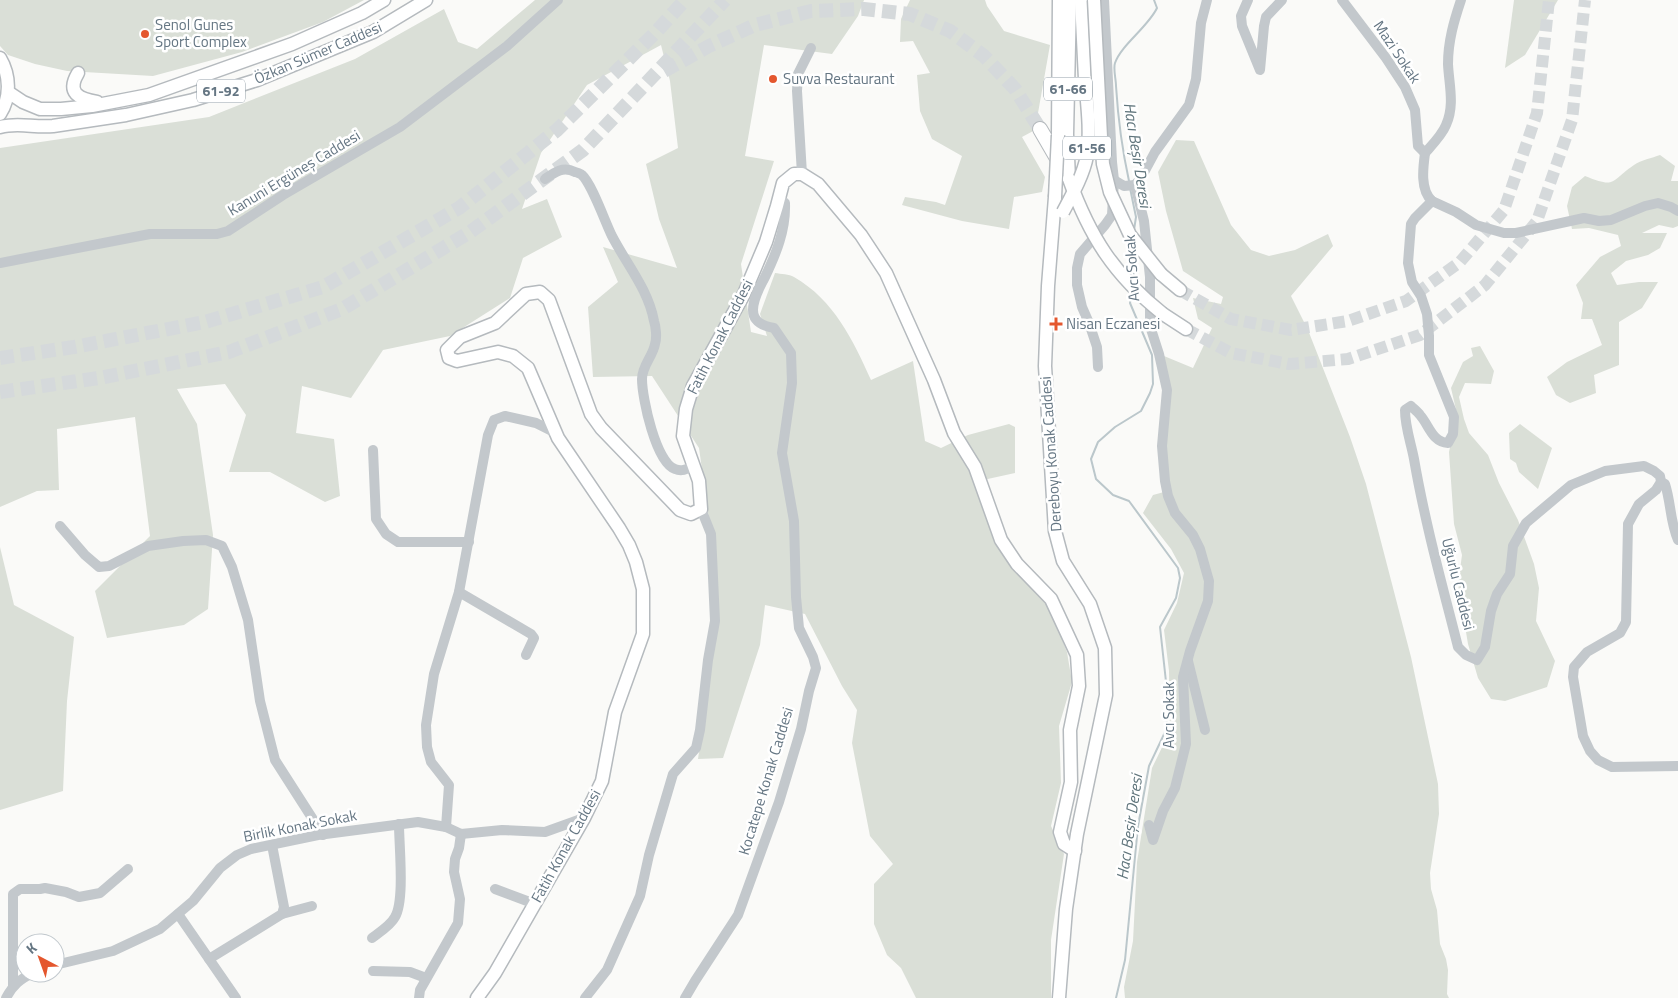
<svg xmlns="http://www.w3.org/2000/svg" width="1678" height="998" font-family="'Titillium Web',sans-serif">
  <style>
    .green { fill: #dadfd7 }
    .lines { fill: none; stroke-linecap: round; stroke-linejoin: round }
    .stream { stroke: #bbc7cb; stroke-width: 2 }
    .major-tunnel { stroke: #d5d9db; stroke-width: 12; stroke-dasharray: 12 6; stroke-linecap: butt }
    .highway-tunnel { stroke: #d5d9db; stroke-width: 14; stroke-dasharray: 14 7; stroke-linecap: butt }
    .major-casing { stroke: #b5babe; stroke-width: 15 }
    .highway-casing { stroke: #b4b9bd; stroke-width: 16 }
    .minor { stroke: #c3c8cc; stroke-width: 10 }
    .major { stroke: #fff; stroke-width: 12 }
    .highway { stroke: #fff; stroke-width: 14 }
    .major-bridge-casing { stroke: #b5babe; stroke-width: 15; stroke-linecap: butt }
    .major-bridge { stroke: #fff; stroke-width: 12 }
    .poi-dot { fill: #e4572e; stroke: #fff; stroke-width: 2 }
    .labels { text-anchor: middle; stroke-width: 5; stroke-linejoin: round; paint-order: stroke }
    .shield { fill: #fff; stroke: #939fa8; stroke-width: 1 }
    .shield-label { font-size: 14px; font-weight: bold; fill: #657683 }
    .poi-label { font-size: 15px; fill: #657683; stroke: #fff; text-anchor: start }
    .street-label { font-size: 15px; fill: #657683; stroke: #fff }
    .water-label { font-size: 16px; font-style: italic; fill: #60757c; stroke: #fff }
  </style>
  <rect width="100%" height="100%" fill="#fafaf8"/>
  <g class="green">
    <path d="M0 0H364L323 22 242 52 153 76 67 71 35 64 8 55 0 46Z"/>
    <path d="M535 0H864L858 16 832 54 764 45 745 156 774 161 741 264 751 332 767 336 760 314 775 273C781 274 789 274 794 277 834 300 853 340 871 380L913 361 925 441 941 448 968 435 1009 424 1015 427V473L974 482 995 541 1016 571 1049 606 1067 652 1072 682 1059 726 1061 783 1051 826 1064 854 1051 940V998H916L901 968 887 955 874 924V884L893 864 870 836 852 743 857 710 842 686 805 614 765 605 760 645 723 758 698 759 712 662 711 534 699 448 652 376 593 377 588 307 618 282 603 247 677 268 659 219 646 164 678 148 670 81 661 45 587 85 541 153 522 209 547 199 562 237 523 258 510 298 450 336 383 350 351 398 302 386 296 433 334 439 340 496 325 502 270 472H229L246 415 225 384 177 389 197 424 213 535 208 609 184 625 107 638 95 591 150 536 135 417 57 429 59 490 37 491 0 507V148L209 117 355 59 444 9 458 42 477 49Z"/>
    <path d="M910 0H985L987 6 1004 31 1050 45 1035 130 1022 137 1045 177 1042 192 1014 197 1009 229 962 221 902 205 905 197 936 202 945 205 962 156 932 139 920 111 917 75 930 73 913 41 900 42 901 19Z"/>
    <path d="M1514 0H1558L1525 55 1505 68Z"/>
    <path d="M1176 140 1194 141 1231 225 1251 250 1269 256 1295 250 1328 234 1333 246 1291 296 1308 330 1350 437 1366 484 1411 657 1438 784 1439 814 1430 873 1431 889 1437 910 1440 944 1446 959 1448 970 1447 994 1449 998H1125L1124 987 1133 941 1137 862 1152 768 1170 731 1169 671 1164 630 1177 603 1184 573 1171 549 1143 513 1153 495 1164 492 1166 469 1164 356 1193 368 1212 328 1198 319 1193 298 1221 304 1223 297 1183 271 1166 211 1158 172Z"/>
    <path d="M1660 155 1675 166 1671 181H1678V226L1673 228 1659 225 1642 233H1667L1660 248 1648 255 1626 261 1611 273 1617 285 1639 282H1658L1642 308 1619 322V365L1594 375 1596 393 1570 403 1556 395 1547 377 1567 362 1602 345 1592 319H1581L1583 303 1576 285 1600 257 1621 246 1618 235 1589 228 1572 229 1567 206 1572 187 1585 176C1617 189 1610 181 1634 165 1641 160 1652 158 1660 155Z"/>
    <path d="M1480 346 1494 371 1491 384 1465 383 1459 397 1464 419 1469 433 1488 455 1499 483 1518 520 1534 564 1539 588 1536 621 1555 661 1547 687 1505 701 1491 699 1478 678 1468 644 1458 584 1462 555 1454 524 1449 452 1457 414 1451 388 1463 362 1473 356 1471 348Z"/>
    <path d="M1520 424 1552 448 1538 489 1519 472 1516 463 1510 459 1509 433Z"/>
    <path d="M0 547 14 605 74 637 67 701 63 791 0 810Z"/>
  </g>
  <g class="lines">
    <g class="stream">
      <path d="M1129 181C1122 149 1118 118 1116 86 1116 79 1113 69 1115 63 1121 45 1148 27 1157 8L1154 0"/>
      <path d="M1130 188 1136 217 1134 230"/>
      <path d="M1131 244 1129 252 1135 268 1133 281"/>
      <path d="M1116 998 1125 960 1138 826 1149 766 1166 730 1168 700 1160 627 1176 598 1180 578 1178 568 1129 501 1113 495 1096 479 1091 459 1098 442 1115 427 1141 411 1150 393 1153 384 1152 355 1130 303 1132 293"/>
    </g>
    <g class="major-tunnel">
      <path d="M1180 290 1231 319 1291 330 1348 321 1406 301 1460 262 1504 210 1537 113 1549 0"/>
      <path d="M1186 329 1231 353 1289 364 1348 359 1420 335 1485 285 1537 221 1572 120 1585 0"/>
    </g>
    <g class="highway-tunnel">
      <path d="M664 71 709 46 755 25 811 11 864 9 910 14 950 31 984 56 1015 89 1040 129"/>
      <path d="M0 358 74 347 205 322 323 287 459 208 557 130 657 31 685 0"/>
      <path d="M0 392 99 378 229 352 342 309 470 232 583 150 725 0"/>
    </g>
    <g class="major-casing">
      <g id="major">
        <path d="M1081 0 1085 79"/>
        <path d="M0 58C10 75 11 97 0 114"/>
        <path d="M78 73C66 93 79 99 97 102"/>
        <path d="M8 92 23 102 40 109H61L92 106 149 95 292 44 362 13 384 0"/>
        <path d="M0 127C18 122 35 128 53 126L126 115 193 100 257 80 373 32 426 0"/>
        <path d="M1058 135 1059 0"/>
        <path d="M1069 179 1067 134 1070 0"/>
        <path d="M1055 197 1048 286 1045 366 1055 531 1063 561 1090 604 1105 648 1106 695 1077 834 1066 909 1059 998"/>
        <path d="M1161 274 1180 290"/>
        <path d="M1163 314 1186 329"/>
        <path d="M477 998 495 973 584 818 602 781 615 712 643 634V589L636 562 629 545 619 528 558 438 528 368 513 356 498 352 457 361 449 358 447 350 460 337 495 323 526 294 540 292 549 300 591 414 601 428 680 510 691 514 701 509 699 481 683 436 686 409 693 386 744 294 766 242 777 206 783 183 794 174H802L818 184 861 235 886 273 934 380 954 433 975 467 1001 540 1017 564 1051 599 1077 655 1079 686 1070 730 1071 782 1060 832 1064 844 1075 851"/>
      </g>
    </g>
    <g class="highway-casing">
      <path id="highway" d="M1040 129 1069 179"/>
    </g>
    <g class="minor">
      <path d="M1104 0 1112 162 1114 180"/>
      <path d="M1248 0 1241 16 1242 26 1260 70 1264 26 1266 17 1282 0"/>
      <path d="M1342 0 1386 58 1405 87 1415 110 1418 146 1425 153"/>
      <path d="M1425 153C1423 168 1420 190 1432 201L1415 218 1411 224 1408 263 1412 282 1421 296 1427 314 1429 336V355L1454 417 1453 434 1448 443C1432 442 1429 425 1420 415 1418 412 1414 409 1411 406L1405 410C1405 427 1411 443 1414 459 1425 523 1442 584 1458 647L1466 655 1477 660 1485 647 1491 611 1497 594 1510 574 1513 546 1526 523 1571 485 1605 471 1644 466 1654 471 1660 476 1661 482 1656 490 1639 504 1628 524 1626 622 1620 633 1587 652 1574 667 1573 677 1583 736 1590 751 1598 760 1612 767 1678 766"/>
      <path d="M1425 153C1432 145 1442 135 1446 125 1455 105 1449 85 1448 64 1448 41 1454 21 1461 0"/>
      <path d="M802 174 797 91 798 74 811 48"/>
      <path d="M545 179C555 172 563 166 575 172 576 172 581 174 582 175 592 184 605 222 612 236 627 265 648 289 654 321 656 327 657 338 655 344 653 356 642 366 642 379 642 398 656 463 675 469 682 472 687 469 693 466"/>
      <path d="M1432 201 1456 212 1476 225 1504 233H1516L1584 218 1599 221 1611 220 1645 206 1658 203 1671 207 1678 211"/>
      <path d="M0 263 150 234H217L228 231 283 195 400 127 507 46 558 0"/>
      <path d="M1098 367 1097 347 1089 323 1082 307 1077 285V268L1080 254 1105 225 1112 215 1114 180 1124 186 1135 185"/>
      <path d="M373 450 376 519 386 534 398 542H469"/>
      <path d="M1661 482 1665 484C1671 502 1670 522 1678 540"/>
      <path d="M60 526 85 555 99 567 109 566 148 546 183 541 206 540 222 546 232 567 248 620 260 701 275 760 323 835"/>
      <path d="M459 592 531 634 534 638 526 655"/>
      <path d="M1188 661 1205 730"/>
      <path d="M1149 825 1153 840 1163 811 1175 788 1186 744 1183 677 1190 651 1208 601 1209 581 1200 549 1193 535 1175 513 1168 496 1165 481 1162 446 1167 390 1159 354 1150 326V277L1146 240 1144 221 1135 185 1141 178 1155 152 1189 105 1196 79 1201 23 1207 0"/>
      <path d="M446 827 449 785 431 762 427 747 426 725 434 674 459 592 488 435 494 420 505 416 536 423 554 432"/>
      <path d="M495 889 535 904"/>
      <path d="M178 914 236 998"/>
      <path d="M282 914 312 906"/>
      <path d="M372 938C380 932 391 925 395 917 405 900 399 846 399 824"/>
      <path d="M209 959 282 914 284 907 272 845"/>
      <path d="M55 965 113 951 160 929 193 901 220 868 237 855 251 849 318 835 418 822 446 827 461 834 502 830 545 832 584 818"/>
      <path d="M373 971 410 972 426 978"/>
      <path d="M13 986V894L20 889H40L45 888 66 892 79 897 100 893 128 869"/>
      <path d="M6 998C13 985 20 979 33 973"/>
      <path d="M419 998 420 990 458 923 460 899 454 872 455 859 459 848 461 834"/>
      <path d="M585 998 607 970 640 896 649 855 673 774 696 748 700 730 708 660 715 621 711 534 701 509"/>
      <path d="M685 998 695 981 738 915 779 802 801 729 809 691 816 668 813 657 799 628 796 597 794 521 782 453 792 383 791 353 774 328C763 326 753 322 753 310 753 298 760 287 765 277 776 254 786 230 785 203L779 199"/>
    </g>
    <use href="#major" class="major"/>
    <use href="#highway" class="highway"/>
    <g class="major-bridge-casing">
      <g id="major-bridge">
        <path d="M1094 0 1101 137 1103 164 1110 192 1130 235 1161 274"/>
        <path d="M1069 179C1090 237 1114 275 1163 314"/>
        <path d="M1055 197 1058 135"/>
        <path d="M1063 212C1072 195 1083 176 1087 156 1091 131 1087 104 1085 79"/>
      </g>
    </g>
    <use href="#major-bridge" class="major-bridge"/>
  </g>
  <g class="poi-dot">
    <circle cx="145" cy="34" r="5"/>
    <circle cx="773" cy="79" r="5"/>
    <path d="M1053.5 316.5h5v5h5v5h-5v5h-5v-5h-5v-5h5z"/>
  </g>
  <g class="labels">
    <g class="shield">
      <rect x="1044" y="77.5" width="48" height="23" rx="4"/>
      <rect x="197" y="79.5" width="48" height="23" rx="4"/>
      <rect x="1063" y="136.5" width="48" height="23" rx="4"/>
    </g>
    <g class="shield-label">
      <text x="1068" y="94">61-66</text>
      <text x="221" y="96">61-92</text>
      <text x="1087" y="153">61-56</text>
    </g>
    <g class="poi-label">
      <text x="155" y="30">Senol Gunes<tspan x="155" dy="17">Sport Complex</tspan></text>
      <text x="783" y="84">Suvva Restaurant</text>
      <text x="1066" y="329">Nisan Eczanesi</text>
    </g>
    <g class="street-label">
      <text transform="translate(1397 52) rotate(56)" y="5">Mazi Sokak</text>
      <text transform="translate(318 53) rotate(-23)" y="5">Özkan Sümer Caddesi</text>
      <text transform="translate(294 173) rotate(-31)" y="5">Kanuni Ergüneş Caddesi</text>
      <text transform="translate(1132 268) rotate(-94)" y="5">Avcı Sokak</text>
      <text transform="translate(720 337) rotate(-63)" y="5">Fatih Konak Caddesi</text>
      <text transform="translate(1051 454) rotate(-94)" y="5">Dereboyu Konak Caddesi</text>
      <text transform="translate(1458 584) rotate(76)" y="5">Uğurlu Caddesi</text>
      <text transform="translate(1169 715) rotate(-90)" y="5">Avcı Sokak</text>
      <text transform="translate(766 781) rotate(-73)" y="5">Kocatepe Konak Caddesi</text>
      <text transform="translate(300 826) rotate(-11)" y="5">Birlik Konak Sokak</text>
      <text transform="translate(566 846) rotate(-61)" y="5">Fatih Konak Caddesi</text>
    </g>
    <g class="water-label">
      <text transform="translate(1138 155) rotate(81)" y="6">Hacı Beşir Deresi</text>
      <text transform="translate(1129 827) rotate(-82)" y="6">Hacı Beşir Deresi</text>
    </g>
  </g>
  <g transform="translate(40 958) rotate(319)"><circle r="24" fill="#ffffff" stroke="#c1c8cd"/>
  <path d="M0-4L9 19L0 12L-9 19Z" fill="#e4572e"/>
  <text y="-8" font-size="14" font-weight="bold" text-anchor="middle" fill="#657683">K</text>
  </g>
</svg>
